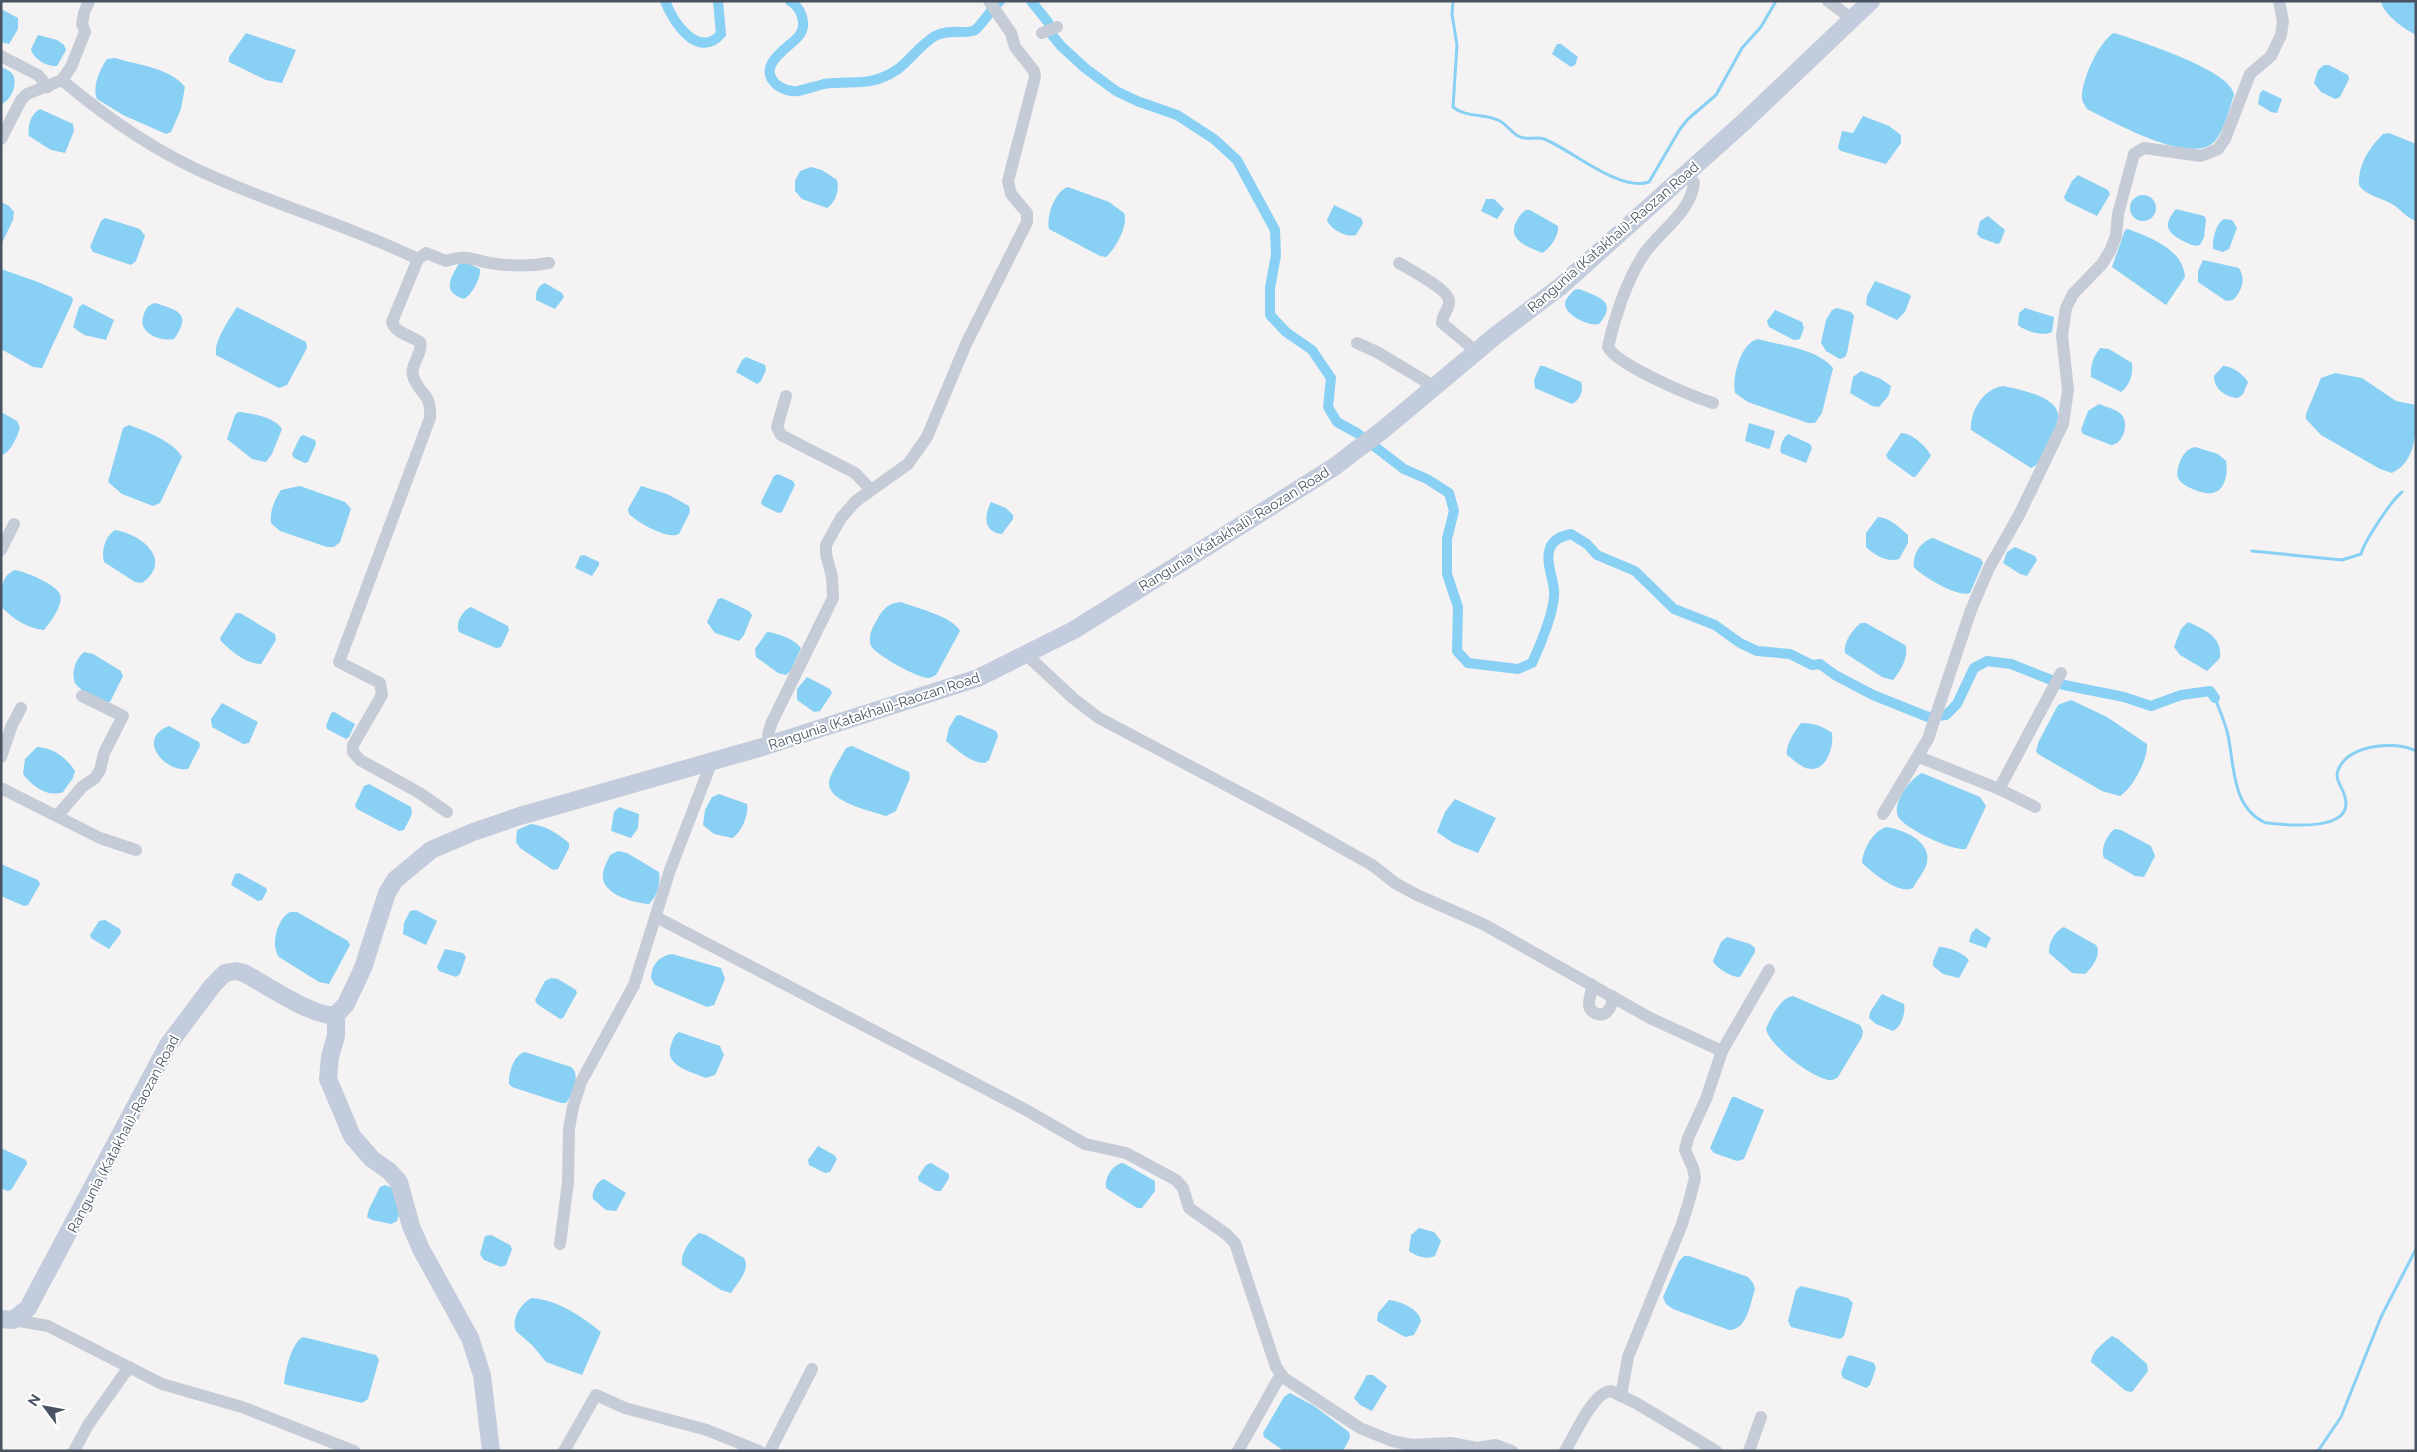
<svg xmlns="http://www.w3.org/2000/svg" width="2417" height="1452" font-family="Raleway,sans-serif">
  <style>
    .water { fill: #88d0f4 }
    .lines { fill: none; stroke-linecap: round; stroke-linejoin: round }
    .stream { stroke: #88d0f4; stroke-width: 3 }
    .canal { stroke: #88d0f4; stroke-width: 10 }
    .street { stroke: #c5ccd7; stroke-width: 12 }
    .secondary { stroke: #c3ccdc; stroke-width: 18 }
    .labels { text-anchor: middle; stroke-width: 4; stroke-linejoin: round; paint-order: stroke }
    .street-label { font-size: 14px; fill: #485261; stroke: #fff }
  </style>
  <rect width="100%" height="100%" fill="#f4f2f2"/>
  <g class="water">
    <path d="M2381 1H2416V35C2404 29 2383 14 2381 1Z"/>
    <path d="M1 9 18 18V29L9 44 1 42Z"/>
    <path d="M246 33 296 50 282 83 266 80 229 62V57Z"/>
    <path d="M2114 33 2124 36C2146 44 2232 71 2234 95 2229 109 2225 129 2215 141 2191 167 2112 121 2087 109 2085 105 2082 102 2082 98 2081 81 2099 41 2114 33Z"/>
    <path d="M38 35 57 40 64 45 66 50 57 66C47 67 33 59 31 49Z"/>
    <path d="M1557 44H1561L1578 57 1575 65 1571 67 1552 54Z"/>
    <path d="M115 58C138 65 170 68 185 87L181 109 171 132 166 134 123 115 97 99C92 87 100 69 107 59Z"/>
    <path d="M2324 65H2329L2348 75 2349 79 2340 97 2335 99 2321 92 2314 83 2318 70Z"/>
    <path d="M1 67C6 69 12 71 14 77 17 86 10 102 1 104Z"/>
    <path d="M2263 90 2282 99 2277 113 2271 112 2258 104 2260 93Z"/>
    <path d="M40 109 73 124 74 131 65 153 51 150 29 136C27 127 31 113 40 109Z"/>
    <path d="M1863 116 1889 126 1901 135V143L1886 164 1841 151 1838 148 1842 131 1853 133Z"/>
    <path d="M2389 133 2416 144V221C2405 217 2400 208 2390 203 2380 197 2366 196 2359 185 2358 165 2369 148 2383 134Z"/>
    <path d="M811 167 822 170 837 180C840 190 835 203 827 208L802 199 795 191V181L800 171Z"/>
    <path d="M2078 175 2108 190 2110 194 2097 216 2066 201 2064 197 2072 181Z"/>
    <path d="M1068 187 1109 202 1124 213C1129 224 1115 250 1106 257L1100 256 1049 229C1046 216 1055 191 1068 187Z"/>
    <circle cx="2143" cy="208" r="13"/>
    <path d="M1486 199H1494L1504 209 1497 219 1481 211Z"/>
    <path d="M1 202 9 206 14 212 13 220 1 245Z"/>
    <path d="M1334 205 1361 218 1363 223 1356 235C1346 238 1330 229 1327 220Z"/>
    <path d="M2176 209 2204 216 2206 219 2204 237 2200 245C2194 247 2190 244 2185 242 2167 233 2162 226 2176 209Z"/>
    <path d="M1526 210H1530L1558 226C1559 236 1550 249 1542 253 1529 247 1507 241 1516 222 1519 217 1521 213 1526 210Z"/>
    <path d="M1988 216 2005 230 2000 243 1997 244 1981 238 1977 234 1980 221Z"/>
    <path d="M105 218 140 229 145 236 136 261 131 265 93 252 90 247 101 221Z"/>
    <path d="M2224 219 2232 220 2237 228 2229 249 2223 252 2213 249C2212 240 2216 223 2224 219Z"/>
    <path d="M2128 229C2151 238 2183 249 2185 277L2166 305 2112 267 2125 230Z"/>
    <path d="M461 260 480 269C481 278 472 295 464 299 439 291 453 275 461 260Z"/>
    <path d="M2203 260 2239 268C2246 279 2242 291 2233 300L2226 301 2198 282V271Z"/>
    <path d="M1 269 38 282 72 297 73 301 42 368 33 367 1 349Z"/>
    <path d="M1875 281 1909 294 1911 296 1905 312 1897 320 1866 305 1867 296Z"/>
    <path d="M545 283 562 293 564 297 555 309 536 300C535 293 538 285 545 283Z"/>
    <path d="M1579 289C1598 297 1619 301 1599 324 1590 327 1564 315 1565 303 1566 298 1571 294 1574 290Z"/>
    <path d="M155 303C177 310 193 313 174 339 159 342 136 332 144 314 146 308 148 305 155 303Z"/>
    <path d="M83 304 114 320 106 340 84 335 73 327 79 307Z"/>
    <path d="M237 307 306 342 307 348 287 385 279 388 216 355C214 340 229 320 237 307Z"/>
    <path d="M1837 308 1851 312 1854 316 1847 353 1845 357 1840 359 1826 351 1821 343 1826 320 1832 310Z"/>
    <path d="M2025 308 2054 317 2052 332C2043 337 2025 331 2018 325L2019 313Z"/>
    <path d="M1775 310 1802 322 1804 328 1800 339 1794 340 1769 327 1767 321Z"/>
    <path d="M1758 339C1782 346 1816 348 1833 368L1822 413 1815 423H1808L1748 402 1735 393C1732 378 1740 343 1758 339Z"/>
    <path d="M2100 348 2109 349 2132 363C2133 375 2130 385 2121 392L2091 377C2090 367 2093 357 2100 348Z"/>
    <path d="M746 357 765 365 766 370 761 381 757 384 736 372 742 360Z"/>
    <path d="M1540 366H1544L1581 382C1584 390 1580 400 1572 404L1535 388 1534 380Z"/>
    <path d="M2223 366C2232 366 2243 374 2248 382L2243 394 2238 398C2225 397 2214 389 2214 376Z"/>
    <path d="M1861 371 1881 379 1891 386 1889 395 1879 407 1872 406 1850 393 1853 377Z"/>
    <path d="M2335 373 2362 378 2396 401 2416 405C2416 431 2417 461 2392 473L2380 469 2321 435 2306 419V414L2321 378Z"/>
    <path d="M2003 386C2017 389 2057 396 2058 415 2059 423 2051 436 2048 444 2044 453 2040 465 2031 468L1971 430C1970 411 1983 389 2003 386Z"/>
    <path d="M2099 404C2106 407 2116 409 2121 414 2130 423 2123 445 2111 445L2083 434 2081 430 2088 411Z"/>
    <path d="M1 412 17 421 20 428C16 439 12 450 1 456Z"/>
    <path d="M238 412C251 413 275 417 282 429L272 454 266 462 252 459 227 439 235 415Z"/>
    <path d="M1749 423 1775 431 1770 448 1768 449 1745 441Z"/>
    <path d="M129 425C145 431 173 441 182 457L160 503 153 506 122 494 108 482 123 428Z"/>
    <path d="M1901 433C1912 433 1927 447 1931 456L1916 476 1913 477 1888 459 1886 455Z"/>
    <path d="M1788 434 1810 444 1812 448 1806 463 1781 453C1779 447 1783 438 1788 434Z"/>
    <path d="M303 435 315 440 316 444 308 462 305 463 294 458 292 454 300 437Z"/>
    <path d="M2195 447 2218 454 2226 461C2228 472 2226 491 2212 493 2204 495 2181 486 2178 478 2176 472 2179 464 2181 459 2185 452 2188 449 2195 447Z"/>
    <path d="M778 474 793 481 795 485 782 512 778 513 762 505 761 502 774 476Z"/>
    <path d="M300 486 345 502 351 509 340 542 334 547H327L280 531 271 523C270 510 274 501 281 490Z"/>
    <path d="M641 486 667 494 689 506 690 512 679 534C668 540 638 523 629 514L628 509Z"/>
    <path d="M991 502 1006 508 1013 515V519L1002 534C983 532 984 516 991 502Z"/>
    <path d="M1878 517C1890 518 1899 527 1908 535V543L1899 559C1888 563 1874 555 1866 547V533Z"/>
    <path d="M115 530C141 534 174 560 142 583L135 582 104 562C101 551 105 536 115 530Z"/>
    <path d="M1933 538 1981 559 1983 563 1970 593C1959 598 1921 576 1914 567 1912 554 1921 541 1933 538Z"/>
    <path d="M2015 547 2035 556 2037 560 2027 576 2020 574 2003 563 2007 552Z"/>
    <path d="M584 555 599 562V565L592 576 575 568 580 556Z"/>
    <path d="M15 570C26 572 55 584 60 594 64 604 50 623 44 630 26 628 14 619 1 607 1 592 0 576 15 570Z"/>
    <path d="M722 598 749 611 752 615 744 635 739 641 715 633 707 622 718 599Z"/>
    <path d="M901 602C916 608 954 617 960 631L936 675C935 675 931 678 929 678 919 679 876 655 871 646 867 635 874 625 879 616 885 607 890 603 901 602Z"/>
    <path d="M471 607 508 626 509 630 501 647 496 648 459 632C455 623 462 611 471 607Z"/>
    <path d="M236 613H240L275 634 276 640 261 664C246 664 231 651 221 641L220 638Z"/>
    <path d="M2188 622C2204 629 2223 637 2220 658L2207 671 2180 655 2174 647 2181 629Z"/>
    <path d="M1861 623H1866L1905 645C1910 655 1900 672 1893 680L1882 677 1845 653C1843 642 1853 629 1861 623Z"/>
    <path d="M767 632C778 633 794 639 801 648L791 670 786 675 778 673 756 657 755 649Z"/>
    <path d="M84 652 93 654 121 671 123 676 110 702C98 702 82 692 75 683 71 673 75 659 84 652Z"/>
    <path d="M807 677 830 689 832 693 820 711 814 712 797 700V689Z"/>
    <path d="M2071 700 2107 717 2147 744C2148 759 2133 788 2120 796L2102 791 2038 754 2036 751 2039 741 2058 705Z"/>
    <path d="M222 703 258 722 249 743 243 744 212 727 211 719Z"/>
    <path d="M334 712 355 724 349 737 346 739 327 729 326 726 331 713Z"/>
    <path d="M960 715 996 731 998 736 989 760 985 763C971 763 957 750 946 741L949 728 956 716Z"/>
    <path d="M1801 723C1813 723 1823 726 1832 733 1834 746 1827 769 1812 769 1802 769 1794 760 1787 755 1785 745 1795 731 1801 723Z"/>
    <path d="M169 726 199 742 200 746 188 769C166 773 135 739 169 726Z"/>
    <path d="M852 746 909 772 910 778 896 811 886 816C872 811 828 802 829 783 829 775 842 756 846 748Z"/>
    <path d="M37 747C53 748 66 757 75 771L73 778 63 792C48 798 32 786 23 774L25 759Z"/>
    <path d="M1922 773 1980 797 1986 806 1966 849C1952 851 1908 830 1899 818 1890 806 1910 778 1922 773Z"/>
    <path d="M369 784 411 807 412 814 404 830 399 831 357 809 355 805 364 786Z"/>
    <path d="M719 794 747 804C749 815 741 833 732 838L714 834 703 825 705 810 712 797Z"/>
    <path d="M1455 799 1496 818 1478 853 1453 843 1437 832 1445 812Z"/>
    <path d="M619 807 639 814 638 828 631 838 611 831 614 812Z"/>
    <path d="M531 824C544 825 559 834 569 843V848L558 869 553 870 520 848 516 842 517 830Z"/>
    <path d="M1886 827C1902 829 1932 841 1927 863 1925 871 1917 880 1913 888 1899 895 1873 873 1862 863 1863 850 1872 832 1886 827Z"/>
    <path d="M2115 829 2121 830 2151 846 2155 856 2144 877 2135 876 2104 858C2100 849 2107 834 2115 829Z"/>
    <path d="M618 851 627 853 659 872C661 882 657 897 649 904 634 903 600 894 603 874 603 868 608 860 610 855Z"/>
    <path d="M1 864 38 880 40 884 28 905 24 906 1 896Z"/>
    <path d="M239 873 266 888 267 891 262 900 258 901 231 885 235 874Z"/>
    <path d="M416 910 437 921 426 945 403 934 404 923 410 911Z"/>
    <path d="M290 912H297L348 941 350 945 329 984 319 982 279 957C270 945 277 919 290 912Z"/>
    <path d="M105 920 120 929 121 933 109 949 91 938 90 935 99 921Z"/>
    <path d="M2064 927 2096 945C2102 954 2092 968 2085 974L2072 973 2049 953C2048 943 2055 931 2064 927Z"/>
    <path d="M1976 928 1991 938 1986 948 1969 942 1971 934Z"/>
    <path d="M1727 937 1750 944 1755 948V952L1740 977C1731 977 1717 969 1713 961L1721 942Z"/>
    <path d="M1939 947C1949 947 1963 953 1969 960L1959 978 1943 974 1933 966V961Z"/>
    <path d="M445 949 463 953 466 957 460 974 456 977 439 971 437 967Z"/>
    <path d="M672 954 721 968 725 979 714 1005 707 1007 655 985 651 978C651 965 659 956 672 954Z"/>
    <path d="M551 978 558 979 576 990 577 993 563 1018 560 1019 537 1004 535 1000 545 981Z"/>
    <path d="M1882 994 1904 1004C1906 1013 1901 1027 1893 1031L1876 1024 1869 1018 1870 1012Z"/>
    <path d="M1793 996 1860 1025 1863 1031 1862 1037 1838 1077C1836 1078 1833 1080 1831 1080 1814 1080 1769 1045 1766 1029 1771 1017 1780 998 1793 996Z"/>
    <path d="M679 1032 720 1046 724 1055 715 1075 706 1078C692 1072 663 1066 671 1045 673 1040 674 1035 679 1032Z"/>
    <path d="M525 1052 571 1067C581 1075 573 1094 566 1103H561L512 1087 509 1084C508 1074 514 1054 525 1052Z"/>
    <path d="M1732 1097H1735L1764 1110 1744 1159 1737 1161 1714 1153 1710 1148Z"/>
    <path d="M818 1146 834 1155 837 1159 830 1172 825 1173 809 1165 808 1160Z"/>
    <path d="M1 1148 26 1160 27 1164 11 1190 7 1191 1 1188Z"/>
    <path d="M931 1163 949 1174V1178L941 1191H936L919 1181 918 1177 926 1165Z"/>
    <path d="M1123 1163 1155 1181V1191L1142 1208H1137L1106 1188C1104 1178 1113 1164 1123 1163Z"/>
    <path d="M604 1179 626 1193 616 1211 606 1210 593 1199C591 1192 597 1181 604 1179Z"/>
    <path d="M385 1185 393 1188 400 1212 397 1221 391 1224 372 1220 367 1217 369 1209 380 1187Z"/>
    <path d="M1419 1228 1434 1232 1441 1241 1435 1256C1426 1260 1416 1256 1409 1251L1411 1235Z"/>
    <path d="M699 1233 706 1235 744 1258C751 1270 737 1283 731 1293L721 1290 682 1265C680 1254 690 1239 699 1233Z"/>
    <path d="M491 1235 510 1245 512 1249 506 1265 501 1267 484 1260 480 1254 485 1236Z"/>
    <path d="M1684 1256H1689L1748 1277 1753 1283 1755 1289C1750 1304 1747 1330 1729 1330L1673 1309 1666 1304 1663 1297 1679 1261Z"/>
    <path d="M1801 1286 1848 1298 1853 1303 1844 1336 1840 1339 1791 1327 1788 1321 1796 1290Z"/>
    <path d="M532 1298C558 1300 581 1316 601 1332L582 1375 546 1362 533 1346 516 1331C511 1319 521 1303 532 1298Z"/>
    <path d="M1389 1300C1400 1301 1419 1309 1421 1321L1414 1335 1405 1337 1377 1321 1378 1313Z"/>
    <path d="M2112 1336 2118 1339 2147 1364 2148 1371 2132 1392 2126 1391 2091 1362C2092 1351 2103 1343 2112 1336Z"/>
    <path d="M303 1337 376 1355 379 1360 368 1399 362 1403 284 1384C285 1372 291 1343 303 1337Z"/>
    <path d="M1850 1355 1874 1363 1876 1368 1870 1385 1866 1388 1843 1378 1841 1373 1847 1357Z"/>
    <path d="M1367 1375H1373L1387 1386 1372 1411 1360 1405 1354 1398Z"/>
    <path d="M1290 1393 1314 1406 1349 1432 1350 1438 1343 1451H1284L1264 1437 1263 1433 1284 1397Z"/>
  </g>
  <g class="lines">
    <g class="stream">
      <path d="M1453 1 1452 14 1457 45 1453 107C1466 118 1485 113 1500 121 1507 125 1511 132 1518 136 1526 141 1536 136 1544 139 1572 150 1619 192 1649 182L1680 129 1688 119 1716 95 1742 48 1761 27 1776 1"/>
      <path d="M2252 551 2342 560 2361 554C2365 540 2391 501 2402 492"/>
      <path d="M2215 698C2219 709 2224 720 2227 731 2235 763 2230 807 2266 823 2285 825 2355 833 2345 797 2343 787 2333 779 2339 768 2350 745 2395 740 2416 751"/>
      <path d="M2318 1451 2341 1417 2381 1317 2416 1249"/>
    </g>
    <g class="canal">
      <path d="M665 1C673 22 698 60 721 34L718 1"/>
      <path d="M790 1C802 8 808 26 798 37 788 48 755 66 777 85 782 89 791 92 798 91 807 89 816 86 824 84 854 80 870 88 898 69 911 59 920 45 935 36 949 28 967 35 975 30 980 27 992 8 1000 1"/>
      <path d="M1031 1 1048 22 1052 35 1061 46 1085 68 1116 91 1137 101 1177 115 1214 139 1237 160 1275 230 1276 255 1270 288V315L1286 332 1312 350 1331 378 1328 407 1337 422 1357 433 1404 469 1427 479 1449 493 1454 511 1447 539V574L1458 607 1457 651 1468 663 1518 669 1532 663C1540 646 1556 608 1554 590 1553 577 1545 561 1550 548 1553 539 1562 536 1571 534L1587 544 1597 555 1635 571 1674 609 1715 625 1740 643 1757 651 1790 654 1812 665 1820 664 1835 675 1873 695 1928 717 1946 715 1957 704 1974 668 1987 661 2011 664 2064 685 2124 697 2151 706 2181 695 2210 691 2215 698"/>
    </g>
    <g class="street">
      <path d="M1828 1 1852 19"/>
      <path d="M1042 33 1057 27"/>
      <path d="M1 56 38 75 48 87"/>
      <path d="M62 80C109 120 159 154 216 178 282 207 352 227 418 259L392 322C395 333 411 336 420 342 423 354 410 364 413 376 419 395 432 392 430 418L339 662 380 683 382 695 353 745V752L360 760 418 792 447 812"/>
      <path d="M1 139 21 100 27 94 62 80 71 67 85 32 82 24 84 13 89 1"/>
      <path d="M1687 174 1694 183C1691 212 1660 231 1644 254 1627 279 1614 319 1608 347 1617 365 1691 396 1713 403"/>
      <path d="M418 259 426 253 446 261C470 253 474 262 497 264 514 266 532 266 549 263"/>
      <path d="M1399 263C1409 269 1449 290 1449 301 1450 309 1442 314 1442 323L1477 352"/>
      <path d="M1357 343 1377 352 1435 387"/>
      <path d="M786 396 777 427 781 435 855 473 870 489"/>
      <path d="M1 550 14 524"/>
      <path d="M1029 653 1032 660 1074 699 1099 718 1294 821 1372 865 1395 883 1417 895 1483 924 1650 1018 1722 1051"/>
      <path d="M770 745 768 734 772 722 833 598 832 577 826 554V545L832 534 841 518 856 501 908 464 927 437 966 344 1027 222V213L1011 194 1008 181 1035 77 1034 71 1015 47 1011 33 989 1"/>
      <path d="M1 757 12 725 21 708"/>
      <path d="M1919 757 1999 789 2035 807"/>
      <path d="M1 788 100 838 136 850"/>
      <path d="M1999 789 2061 673"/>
      <path d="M1883 814 1928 739 1971 610 1989 568 2019 515 2063 424 2068 390 2062 335 2066 308 2073 294 2102 264 2110 251 2116 236 2118 214 2134 154 2144 148 2201 156 2218 149 2225 139 2250 74 2271 56 2281 35 2283 21 2279 1"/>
      <path d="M57 816 82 787 95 778 100 770 104 753 123 716 82 696"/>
      <path d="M656 917 1026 1110 1085 1144 1126 1153 1176 1180 1183 1188 1189 1208 1226 1234 1235 1243 1276 1367 1284 1378 1360 1428 1392 1441 1412 1445 1451 1443 1477 1448 1496 1445 1512 1451"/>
      <path d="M1591 984C1594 992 1585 1003 1591 1010 1603 1022 1614 1008 1612 996"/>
      <path d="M560 1244 568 1182 569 1129 573 1107 581 1082 634 985 670 870 712 761"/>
      <path d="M13 1320 48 1326 162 1384 242 1407 354 1451"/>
      <path d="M1621 1396 1628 1357 1682 1224 1690 1198 1695 1178 1693 1168 1685 1150 1688 1138 1706 1099 1722 1051 1769 970"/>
      <path d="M74 1451 88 1425 129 1367"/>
      <path d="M564 1451 596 1395 625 1408 707 1430 759 1451"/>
      <path d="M770 1451 812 1369"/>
      <path d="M1238 1451 1281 1374"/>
      <path d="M1565 1451C1575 1435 1593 1392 1611 1391L1636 1403 1716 1451"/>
      <path d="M1749 1451 1761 1417"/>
    </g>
    <g class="secondary">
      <path d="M336 1015V1036L330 1057 328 1079 352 1136 372 1159 389 1171 399 1182 411 1226 421 1249 470 1338 482 1375 491 1451"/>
      <path d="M1 1319 13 1320 28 1308 168 1045 213 985 225 973 236 971 244 973C265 984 314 1018 336 1015L346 1004 363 968 387 893 395 880 431 850 473 832 520 816 759 748 978 678 1074 630 1334 467 1384 429 1495 336 1561 286 1745 121 1871 1"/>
    </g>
  </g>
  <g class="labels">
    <g class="street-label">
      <text transform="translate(1613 237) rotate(-41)" y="5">Rangunia (Katakhali)-Raozan Road</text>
      <text transform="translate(1234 529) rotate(-32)" y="5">Rangunia (Katakhali)-Raozan Road</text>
      <text transform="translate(874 711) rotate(-18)" y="5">Rangunia (Katakhali)-Raozan Road</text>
      <text transform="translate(123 1134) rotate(-62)" y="5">Rangunia (Katakhali)-Raozan Road</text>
    </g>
  </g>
  <rect width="2417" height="1452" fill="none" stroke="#485261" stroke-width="5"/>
  <g transform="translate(45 1407) rotate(302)" stroke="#ffffff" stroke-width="4" paint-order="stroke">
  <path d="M0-4L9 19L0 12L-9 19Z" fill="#485261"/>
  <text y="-8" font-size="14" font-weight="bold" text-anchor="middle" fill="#485261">N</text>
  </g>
</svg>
